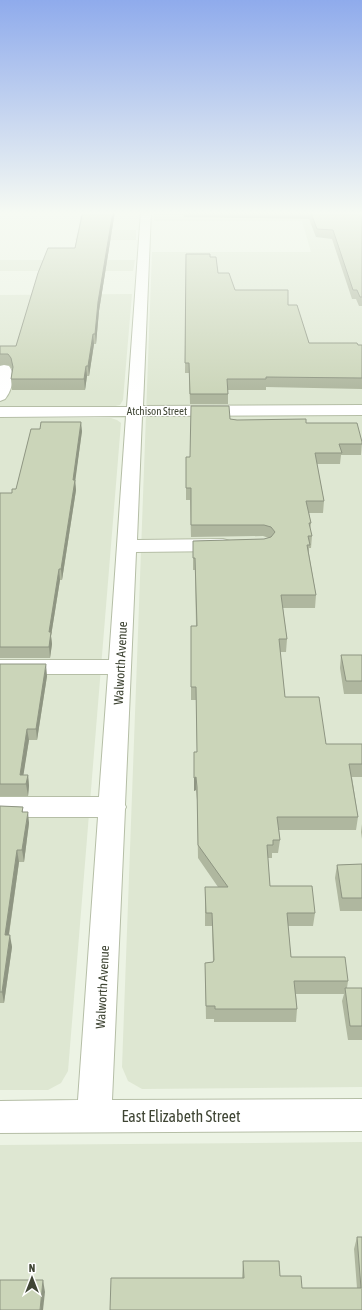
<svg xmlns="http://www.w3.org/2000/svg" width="362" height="1310" font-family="'Asap Condensed',sans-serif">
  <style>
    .residential { fill: #dee7d2 }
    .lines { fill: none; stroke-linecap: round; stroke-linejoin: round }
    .minor-casing { stroke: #b5bea6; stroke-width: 2 }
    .minor { fill: #fff; fill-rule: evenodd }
    .wall { fill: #afb79f }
    .shaded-wall { fill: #8e9582 }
    .building { fill: #cbd5b9; stroke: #8e9582 }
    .labels { text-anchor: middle; stroke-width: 3; stroke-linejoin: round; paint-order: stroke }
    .far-street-label { font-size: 11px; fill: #3f4534; stroke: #fff }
    .street-label { font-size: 13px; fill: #3f4534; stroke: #fff }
    .near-street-label { font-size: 16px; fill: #3f4534; stroke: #fff }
  </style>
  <rect width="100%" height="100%" fill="#ecf3e4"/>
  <g class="residential">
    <path d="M154 211H362V1087L142 1089 128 1081 122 1067 152 252H311L302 221H154Z"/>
    <path d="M78 230H136V240H75Z"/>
    <path d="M0 260H135L133 271H0Z"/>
    <path d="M132 294 123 400 120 405 111 407H0V295Z"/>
    <path d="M0 418H111L117 420 121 423 68 1071 61 1083 48 1090H0Z"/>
    <path d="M362 1142V1310H0V1145Z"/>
  </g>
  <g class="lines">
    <g class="minor-casing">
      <g id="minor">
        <path d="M141 211H151L143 406 362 405V415L142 416 137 540 223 539 230 541 233 545 230 549 223 551 136 552 125 805 126 807 125 809 112 1100 362 1099V1131L0 1133V1101L78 1100 98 817H0V797H99L108 674H0V660H109L126 416 0 417V407H127Z"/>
        <path d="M4 365 9 366C16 375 12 390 5 399L0 401V366Z"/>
      </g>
    </g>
    <use href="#minor" class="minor"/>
  </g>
  <g class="wall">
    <path d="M54 211H115L99 311 96 344H94L89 376H87L85 390H12L11 379 12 369 9 365H0V346H16L75 248 82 211Z"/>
    <path d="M184 211H362V306H359L356 299H352L332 239 316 237 309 219 184 217Z"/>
    <path d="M186 254 210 257 218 273 235 290 288 305 309 343 362 345V389L266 387V390H228V404H190L189 373H185Z"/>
    <path d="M230 419 237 420 306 423 362 442 361 455H341L340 464H317L324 501 323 513H309L311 523 310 530 312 536 311 548H309V554L316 595 315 608H283L287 639 286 652H280L285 697 326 744H362V777H352L358 817 356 830H279L280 840 278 853H272V858H268L270 886 315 913 313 926H288L291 957 348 981 347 988H362V1040H348L342 1001 344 994H296L297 1009 296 1022H214V1019H206L205 963 213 962 212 926H205V887H218L198 858 197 800 196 790 194 791V752H197L196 700H191V626H196L195 570H193V541L264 539 269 538 263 536 191 537 190 500H186V457H190Z"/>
    <path d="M82 431 75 480 76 490 62 580H60L51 636 52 644 50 658H0V493H12L16 489Z"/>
    <path d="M341 655H362V694H344L340 668Z"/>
    <path d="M0 664 47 676 37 740H29L23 775H28L29 786 28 796H0Z"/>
    <path d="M0 806 23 807V812L29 823 24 862H19L9 935 12 947 4 1003H0Z"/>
    <path d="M362 824V839L361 832Z"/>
    <path d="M362 864V911H340L335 878 337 865Z"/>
    <path d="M357 1237H362V1310L242 1278 243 1261 280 1276 302 1288H357L354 1249Z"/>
  </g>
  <g class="shaded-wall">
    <path d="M113 211H115L99 311 96 344 95 334 98 302Z"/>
    <path d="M93 334 94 344 89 376 88 366Z"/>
    <path d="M86 366 87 376 85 390 84 379Z"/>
    <path d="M81 422 82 431 74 490 73 480Z"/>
    <path d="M75 480 76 490 62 580 61 569Z"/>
    <path d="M59 569 60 580 51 636 52 644 50 658 49 647V632Z"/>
    <path d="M46 664 47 676 37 740 36 729Z"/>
    <path d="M27 729 29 740 22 784 20 775Z"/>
    <path d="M28 775 29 786 28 796 26 784Z"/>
    <path d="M196 777V790L194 791V778Z"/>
    <path d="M28 812 29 823 24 862 22 850Z"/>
    <path d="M17 850 19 862 7 947 5 935Z"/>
    <path d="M10 935 12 947 4 1003 2 992Z"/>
    <path d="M43 1280 45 1292 43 1310H40Z"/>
  </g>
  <g class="building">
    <path d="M83 211H113L98 302 95 334H93L88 366H86L84 379H11L13 367 11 358 8 354H0V346H16L38 273 48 248H75Z"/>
    <path d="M310 211H362V297H360L357 290H353L333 230 317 229Z"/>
    <path d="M186 254H210V257H216L218 273H229L235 290H288V305H297L309 343H357L358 345H362V378L266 377V379H227L228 394H190L189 363H185Z"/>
    <path d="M191 406H229L230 419 237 420 306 419V423H357L362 442V444H339L342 453H315L324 501H306L311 523H309L312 536H308L310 545H307L316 595H281L287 639H279L285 697H319L326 744H362V764H349L358 817H277L280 840H273V845H267L270 886H312L315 913H287L291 957H345L348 981H294L297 1009H215V1006H206L205 963 213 962 214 960 212 913H206L205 887H228L198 845 197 787 196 777 194 778V752H197L196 687H191V626H197L195 558H193V541L264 539 271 537 275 532 271 527 264 525H191V488H186V457H190Z"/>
    <path d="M41 422H81L73 480H75L61 569H59L49 632H51L49 647H0V493H12V489H16L31 429H40Z"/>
    <path d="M341 655H362V681H346Z"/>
    <path d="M0 664H46L36 729H27L20 775H28L26 784H0Z"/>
    <path d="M0 806 23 807 22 812H28L22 850H17L5 935H10L2 992H0Z"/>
    <path d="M362 864V898H342L337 865Z"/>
    <path d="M345 988H362V1026H350Z"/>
    <path d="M357 1237H362V1310H110L111 1278H244L243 1261H279L280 1276H301L302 1288H361Z"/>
    <path d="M0 1280H43L40 1310H0Z"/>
  </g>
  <linearGradient id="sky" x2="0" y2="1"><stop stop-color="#8fabec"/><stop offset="0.54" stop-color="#f6faf3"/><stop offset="1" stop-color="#f6faf3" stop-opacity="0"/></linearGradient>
  <rect width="362" height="394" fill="url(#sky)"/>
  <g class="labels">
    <g class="far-street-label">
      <text x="157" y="415">Atchison Street</text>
    </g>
    <g class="street-label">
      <text transform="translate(120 663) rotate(-87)" y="5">Walworth Avenue</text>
      <text transform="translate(102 987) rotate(-87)" y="5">Walworth Avenue</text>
    </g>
    <g class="near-street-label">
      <text x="181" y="1122">East Elizabeth Street</text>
    </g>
  </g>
  <g transform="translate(32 1278)" stroke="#ffffff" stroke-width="3" paint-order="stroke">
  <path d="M0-3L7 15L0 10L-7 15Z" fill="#3f4534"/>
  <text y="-6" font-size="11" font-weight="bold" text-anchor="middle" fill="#3f4534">N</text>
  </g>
</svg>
